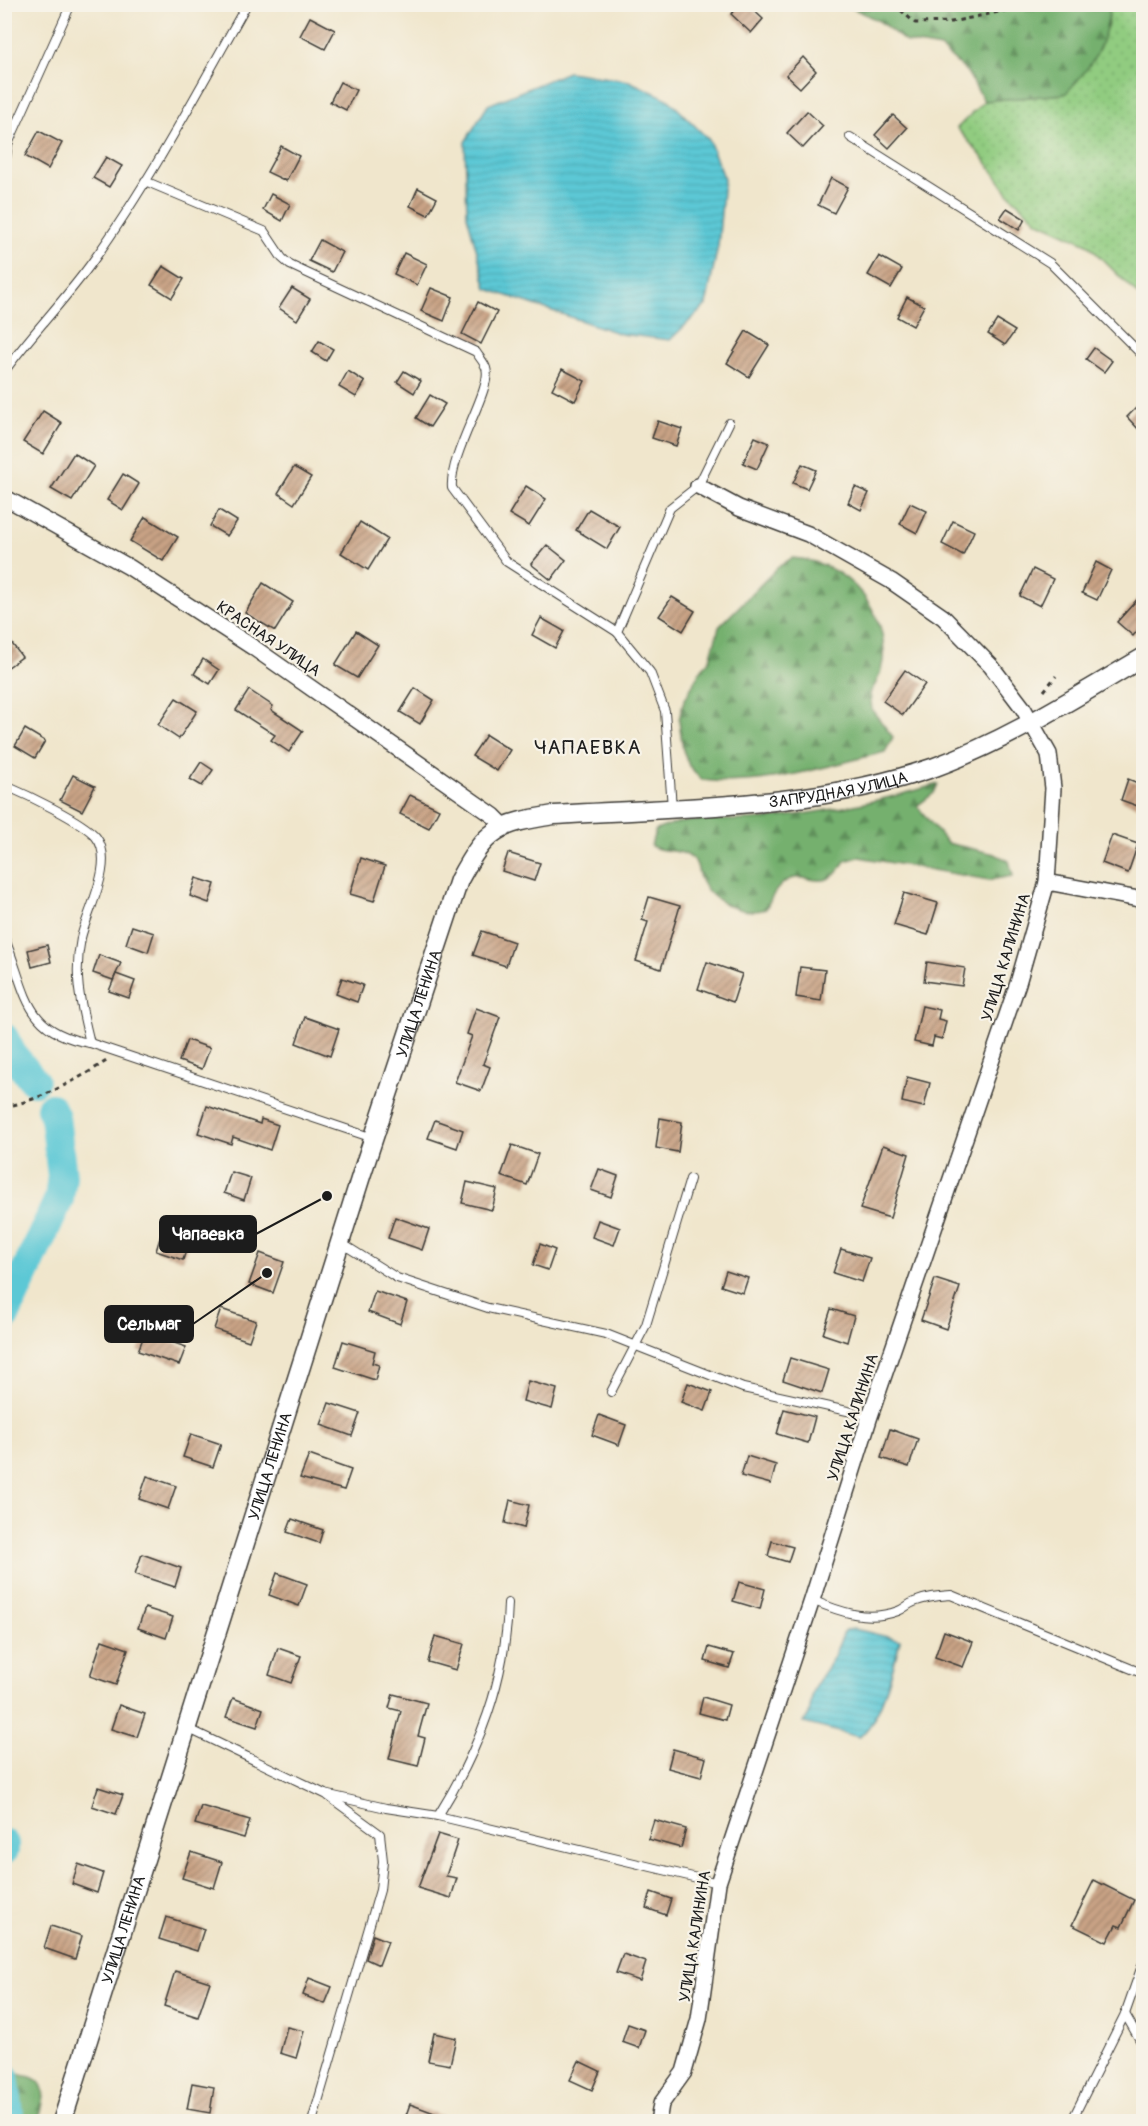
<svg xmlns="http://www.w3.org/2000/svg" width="1148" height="2126" font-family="Pangolin,sans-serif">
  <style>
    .grass { fill: url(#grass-dots); stroke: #56744e; stroke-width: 1.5 }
    .forest { fill: url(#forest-firs); stroke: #486645; stroke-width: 1.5 }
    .water { fill: url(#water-rules); stroke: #3c7278; stroke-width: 1.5 }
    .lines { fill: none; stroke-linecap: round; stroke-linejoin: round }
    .river { stroke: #5cc8d5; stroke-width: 30 }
    .building { fill: url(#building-hatch) }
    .service-casing { stroke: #3c3a36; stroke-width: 10 }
    .minor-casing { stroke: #3c3a36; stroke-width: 18 }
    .tertiary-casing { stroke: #3c3a36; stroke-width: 21 }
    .path { stroke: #3c3a36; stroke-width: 3; stroke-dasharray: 4.5 4.5; stroke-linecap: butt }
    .service { stroke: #fff; stroke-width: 8 }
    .minor { stroke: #fff; stroke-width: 15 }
    .tertiary { stroke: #fff; stroke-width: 18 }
    .labels { text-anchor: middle; stroke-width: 4.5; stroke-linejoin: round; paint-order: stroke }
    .street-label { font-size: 16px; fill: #1c1c1c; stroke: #f7f3e8 }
    .quarter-label { font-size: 20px; letter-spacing: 1.5px; fill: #1c1c1c; stroke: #f7f3e8 }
    .leader { fill: none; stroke: #1c1c1c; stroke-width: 2 }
    .callout-dot { fill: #1c1c1c; stroke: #f7f3e8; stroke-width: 2 }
    .callout { fill: #1c1c1c; stroke: #1c1c1c; stroke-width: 2 }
    .callout-label { font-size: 18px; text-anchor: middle; font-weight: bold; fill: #fff }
  </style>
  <defs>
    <pattern id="grass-dots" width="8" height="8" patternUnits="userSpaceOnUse" patternTransform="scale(1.5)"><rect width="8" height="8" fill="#91cc80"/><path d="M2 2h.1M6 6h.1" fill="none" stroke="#7caf6e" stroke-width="1.8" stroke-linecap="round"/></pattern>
    <pattern id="forest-firs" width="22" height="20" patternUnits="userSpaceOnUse" patternTransform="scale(1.5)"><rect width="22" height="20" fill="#74b06e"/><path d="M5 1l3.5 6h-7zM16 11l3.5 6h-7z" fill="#5e8e5a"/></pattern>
    <pattern id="water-rules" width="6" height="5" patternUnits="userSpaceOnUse" patternTransform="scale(1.5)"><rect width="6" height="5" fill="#5cc8d5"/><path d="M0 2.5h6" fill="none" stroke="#4fabb6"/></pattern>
    <pattern id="building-hatch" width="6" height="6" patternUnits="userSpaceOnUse" patternTransform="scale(1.5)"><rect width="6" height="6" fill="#c9a385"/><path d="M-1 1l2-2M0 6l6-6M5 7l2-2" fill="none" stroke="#a2846c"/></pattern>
  </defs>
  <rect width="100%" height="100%" fill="#f7f3e8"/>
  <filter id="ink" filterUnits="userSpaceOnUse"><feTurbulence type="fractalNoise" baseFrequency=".0167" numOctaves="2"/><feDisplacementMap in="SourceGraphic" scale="12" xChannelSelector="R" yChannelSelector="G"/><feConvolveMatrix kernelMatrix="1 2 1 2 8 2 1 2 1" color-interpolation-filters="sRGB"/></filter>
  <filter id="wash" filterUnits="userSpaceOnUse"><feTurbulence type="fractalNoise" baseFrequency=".008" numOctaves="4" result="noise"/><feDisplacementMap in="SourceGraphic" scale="24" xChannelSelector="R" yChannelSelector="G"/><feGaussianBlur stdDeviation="1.35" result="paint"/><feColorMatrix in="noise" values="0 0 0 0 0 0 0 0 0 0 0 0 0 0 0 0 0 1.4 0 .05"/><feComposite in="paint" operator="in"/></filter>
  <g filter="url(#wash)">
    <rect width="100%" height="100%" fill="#f0e6cc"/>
    <path class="grass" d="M1110 5H1143V300L1087 244 1037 221 1008 193 984 159 957 128 984 101 1065 94 1108 25Z"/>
    <g class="forest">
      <path d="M846 5H1110C1106 46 1093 65 1065 94L984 101 967 72 940 48 906 42 879 21Z"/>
      <path d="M792 558C856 560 910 636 870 693L872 710 893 737 885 752C827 766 762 788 702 780L689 766 683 750 679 720 683 703 699 673 710 659 719 627 778 567Z"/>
      <path d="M938 784 934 793 917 806 947 843 995 854 1009 861 1013 876 989 880 859 857 845 861C819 909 794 844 766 909 742 916 710 902 700 878 698 872 698 864 694 860 681 847 665 854 651 846L655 831C685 814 728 823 763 819 822 813 881 801 938 784Z"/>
      <path d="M5 2048C9 2057 9 2066 17 2073 22 2077 29 2075 35 2079 50 2087 42 2108 38 2121H5Z"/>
    </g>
    <g class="water">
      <path d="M568 72 629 81 668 99 709 140 724 179 718 246 706 305 670 340 621 334 487 289 467 215 465 142 488 105Z"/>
      <path d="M855 1629 900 1640C894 1666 880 1723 859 1737L804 1723 809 1715 813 1690 833 1658 845 1630Z"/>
    </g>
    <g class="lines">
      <g class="river">
        <path d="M4 1038 12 1054 34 1081"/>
        <path d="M4 1318 59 1199 62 1176 55 1117 51 1108"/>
        <path d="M4 1844V1850"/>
        <path d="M4 2077 10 2122"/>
      </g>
    </g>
    <g id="blocks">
      <g class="building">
        <path d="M739 4H747L763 19 751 33 731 14Z"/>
        <path d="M310 17 335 30 325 49 300 36Z"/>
        <path d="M803 57 816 71 800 88 786 75Z"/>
        <path d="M340 82 356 90 346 110 330 102Z"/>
        <path d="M807 111 823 126 803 148 787 133Z"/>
        <path d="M893 115 907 128 889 148 875 135Z"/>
        <path d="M39 131 62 143 48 169 25 156Z"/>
        <path d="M281 146 299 156 286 181 267 172Z"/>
        <path d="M106 157 122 166 109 187 93 178Z"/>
        <path d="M831 178 848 187 834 213 818 205Z"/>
        <path d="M418 188 437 198 428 215 410 206Z"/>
        <path d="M271 194 290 204 282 221 263 210Z"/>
        <path d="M1007 208 1025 219 1019 230 1000 218Z"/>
        <path d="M320 240 342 252 332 272 309 261Z"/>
        <path d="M404 253 427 264 417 285 394 274Z"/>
        <path d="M879 256 902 269 891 288 868 275Z"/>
        <path d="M163 266 184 279 172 298 151 285Z"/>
        <path d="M292 288 310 299 297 320 279 308Z"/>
        <path d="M431 288 453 297 444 321 421 311Z"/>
        <path d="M907 297 924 306 913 326 897 317Z"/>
        <path d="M478 302 497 312 481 344 462 334Z"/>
        <path d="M997 320 1015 331 1005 345 988 334Z"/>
        <path d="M746 331 769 345 749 377 727 363Z"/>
        <path d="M319 341 333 349 326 361 312 352Z"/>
        <path d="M1094 348 1112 361 1104 372 1086 359Z"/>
        <path d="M562 369 585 381 575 401 552 389Z"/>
        <path d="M348 371 365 382 356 397 339 387Z"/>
        <path d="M404 371 421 381 414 393 397 382Z"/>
        <path d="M430 395 445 404 430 427 416 418Z"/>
        <path d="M1143 401V434L1127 417Z"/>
        <path d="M43 411 62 423 43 454 23 442Z"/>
        <path d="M658 421 682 429 676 446 652 438Z"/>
        <path d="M755 437 769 443 757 469 743 463Z"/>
        <path d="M74 453 94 466 72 501 51 489Z"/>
        <path d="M802 464 816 470 807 489 793 483Z"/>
        <path d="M294 467 311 477 294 504 278 493Z"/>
        <path d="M123 474 139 484 123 510 107 500Z"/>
        <path d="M526 486 546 499 529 526 509 514Z"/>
        <path d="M855 487 869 493 861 510 848 503Z"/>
        <path d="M910 503 927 511 917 533 900 524Z"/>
        <path d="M589 509 620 527 607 549 576 530Z"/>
        <path d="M219 510 237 521 227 536 210 526Z"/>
        <path d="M145 517 178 537 163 561 130 541Z"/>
        <path d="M953 521 974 531 963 555 942 544Z"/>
        <path d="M360 522 387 539 368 570 341 553Z"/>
        <path d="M547 545 566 560 551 580 531 564Z"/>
        <path d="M1096 562 1111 570 1097 600 1082 593Z"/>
        <path d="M1033 569 1053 579 1040 606 1020 596Z"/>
        <path d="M263 583 293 602 275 631 245 613Z"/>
        <path d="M1143 593V624L1133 636 1117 622Z"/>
        <path d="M672 597 695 611 683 631 659 616Z"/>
        <path d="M541 618 564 631 555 648 532 635Z"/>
        <path d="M356 631 378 645 357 678 335 665Z"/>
        <path d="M4 633 22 657 4 670Z"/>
        <path d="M203 659 219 670 210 684 194 674Z"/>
        <path d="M905 670 925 684 903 715 883 701Z"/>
        <path d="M415 688 434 700 420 724 400 712Z"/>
        <path d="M249 690 273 706 271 710 303 731 289 752 271 740 275 735 236 710Z"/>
        <path d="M176 698 197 711 179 739 158 725Z"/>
        <path d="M25 729 45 741 35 758 15 746Z"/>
        <path d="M486 735 510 750 497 771 472 756Z"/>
        <path d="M201 762 213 770 202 786 190 779Z"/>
        <path d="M73 775 95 786 82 811 60 800Z"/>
        <path d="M1128 779 1143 785V808L1121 800Z"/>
        <path d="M410 795 439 809 429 828 400 814Z"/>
        <path d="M1112 835 1138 844 1128 873 1102 863Z"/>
        <path d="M508 853 540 863 534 881 502 871Z"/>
        <path d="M361 858 385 866 374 901 350 894Z"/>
        <path d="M196 878 215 884 209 903 190 896Z"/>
        <path d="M904 893 938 903 928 935 894 925Z"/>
        <path d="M649 897 680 906 661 969 636 961 648 922 642 920Z"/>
        <path d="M132 926 154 933 148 952 126 944Z"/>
        <path d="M482 931 514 942 506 966 473 955Z"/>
        <path d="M47 945 51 962 32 967 28 950Z"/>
        <path d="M99 955 121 963 113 980 93 973Z"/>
        <path d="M707 962 742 974 733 1002 698 989Z"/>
        <path d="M927 962 965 968 962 986 924 981Z"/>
        <path d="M800 967 825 970 821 1001 796 997Z"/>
        <path d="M116 974 135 981 129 998 109 991Z"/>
        <path d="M342 978 363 985 357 1002 336 994Z"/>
        <path d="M922 1006 940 1010 938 1019 946 1021 942 1039 934 1037 932 1046 914 1042Z"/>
        <path d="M476 1008 500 1017 483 1064 490 1067 481 1091 455 1082 472 1036 467 1034Z"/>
        <path d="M305 1017 339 1029 330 1056 296 1043Z"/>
        <path d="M187 1040 210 1048 202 1069 179 1061Z"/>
        <path d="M907 1077 930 1083 924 1107 902 1102Z"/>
        <path d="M207 1106 260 1124 261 1119 278 1125 270 1150 233 1137 231 1144 198 1133Z"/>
        <path d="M660 1118 682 1122 678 1152 656 1148Z"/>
        <path d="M435 1120 463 1130 457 1148 428 1138Z"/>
        <path d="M512 1145 538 1154 527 1185 501 1176Z"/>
        <path d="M883 1145 909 1154 890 1218 860 1209Z"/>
        <path d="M599 1169 618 1176 611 1197 591 1190Z"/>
        <path d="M231 1172 251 1178 244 1200 224 1193Z"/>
        <path d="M467 1182 497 1189 492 1210 462 1203Z"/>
        <path d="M395 1217 429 1229 422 1250 388 1238Z"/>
        <path d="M598 1220 620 1228 614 1245 592 1237Z"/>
        <path d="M163 1228 190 1237 183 1260 156 1251Z"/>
        <path d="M540 1244 555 1250 548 1270 533 1265Z"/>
        <path d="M841 1249 870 1258 862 1282 833 1273Z"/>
        <path d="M260 1253 284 1262 273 1293 249 1284Z"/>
        <path d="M726 1271 748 1278 743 1293 721 1286Z"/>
        <path d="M935 1279 960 1287 946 1329 921 1320Z"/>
        <path d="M375 1291 407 1302 400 1324 368 1312Z"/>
        <path d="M221 1309 256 1321 249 1341 214 1329Z"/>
        <path d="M831 1309 854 1316 847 1342 823 1334Z"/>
        <path d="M145 1333 186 1347 179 1365 138 1351Z"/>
        <path d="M343 1341 375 1351 372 1363 379 1365 375 1380 335 1367Z"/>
        <path d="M790 1358 829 1370 822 1393 783 1380Z"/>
        <path d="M528 1381 557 1389 552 1409 523 1401Z"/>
        <path d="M688 1383 712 1392 705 1411 681 1402Z"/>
        <path d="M329 1403 360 1413 352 1436 321 1425Z"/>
        <path d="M784 1409 815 1417 808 1443 777 1434Z"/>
        <path d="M599 1415 626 1425 619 1445 592 1435Z"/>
        <path d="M890 1429 918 1439 909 1467 881 1458Z"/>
        <path d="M191 1434 221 1444 213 1467 183 1457Z"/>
        <path d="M309 1455 351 1470 344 1490 300 1478Z"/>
        <path d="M747 1456 776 1465 771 1484 741 1476Z"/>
        <path d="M147 1476 176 1486 168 1509 139 1499Z"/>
        <path d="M510 1500 529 1505 524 1528 505 1523Z"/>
        <path d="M292 1519 323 1530 319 1543 287 1532Z"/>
        <path d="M772 1541 793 1547 788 1562 768 1556Z"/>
        <path d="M142 1554 181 1568 175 1587 135 1574Z"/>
        <path d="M277 1573 307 1584 299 1606 269 1595Z"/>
        <path d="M739 1582 765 1589 760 1609 733 1601Z"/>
        <path d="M145 1608 173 1617 166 1638 138 1628Z"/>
        <path d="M944 1631 973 1642 963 1667 935 1657Z"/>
        <path d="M435 1636 464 1644 456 1670 428 1662Z"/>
        <path d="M102 1640 128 1649 116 1685 90 1676Z"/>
        <path d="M709 1647 734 1654 729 1668 705 1661Z"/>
        <path d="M278 1648 301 1656 291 1683 269 1675Z"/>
        <path d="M393 1694 427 1703 418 1736 425 1738 418 1766 389 1759 401 1711 389 1708Z"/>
        <path d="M703 1697 729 1705 725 1720 699 1713Z"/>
        <path d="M233 1698 263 1709 257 1727 226 1717Z"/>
        <path d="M119 1705 145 1714 137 1737 111 1729Z"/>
        <path d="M673 1749 706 1758 701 1777 668 1768Z"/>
        <path d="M98 1787 123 1795 116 1814 92 1806Z"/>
        <path d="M201 1806 250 1820 244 1838 195 1824Z"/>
        <path d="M654 1820 686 1829 681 1848 648 1839Z"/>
        <path d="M438 1834 458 1840 446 1876 457 1878 451 1898 418 1888Z"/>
        <path d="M191 1852 222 1862 214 1888 182 1878Z"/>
        <path d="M78 1864 103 1873 97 1893 72 1884Z"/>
        <path d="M1094 1880 1134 1900 1121 1927 1116 1925 1107 1942 1072 1925Z"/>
        <path d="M651 1892 671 1899 666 1915 646 1908Z"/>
        <path d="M166 1917 204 1929 197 1951 159 1939Z"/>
        <path d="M51 1926 82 1936 75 1959 44 1948Z"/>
        <path d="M373 1935 388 1941 379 1965 366 1959Z"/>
        <path d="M623 1954 646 1962 640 1981 616 1973Z"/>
        <path d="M175 1971 210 1982 198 2017 164 2006Z"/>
        <path d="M309 1978 332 1987 325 2004 303 1995Z"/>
        <path d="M628 2024 645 2030 639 2048 622 2042Z"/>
        <path d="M287 2027 304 2031 296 2058 280 2053Z"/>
        <path d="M434 2033 456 2038 450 2065 428 2061Z"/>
        <path d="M579 2061 600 2071 592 2090 570 2080Z"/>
        <path d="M192 2083 214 2087 210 2113 187 2109Z"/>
        <path d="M410 2104 453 2120 452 2121H404Z"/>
      </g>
    </g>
  </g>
  <g filter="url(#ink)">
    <use href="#blocks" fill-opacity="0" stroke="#3c3a36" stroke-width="1.5"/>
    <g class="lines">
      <g class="service-casing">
        <g id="service">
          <path d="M850 137 1050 263 1144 357"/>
          <path d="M4 172 8 144 71 4"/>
          <path d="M145 181 264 231 282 258 290 265 476 352C479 357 484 362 486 368 493 389 449 453 452 488L507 562 617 632"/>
          <path d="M4 187V212"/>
          <path d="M4 372C32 333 66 299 93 261 151 180 198 91 247 4"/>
          <path d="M4 785C25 794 83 821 96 837 116 862 87 911 81 938 73 977 81 1005 90 1043"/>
          <path d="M672 808 665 711 650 672 617 632 670 508 698 486 729 423"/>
          <path d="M4 937C27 990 22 1032 90 1043L373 1138"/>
          <path d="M341 1243 397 1278 488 1308 606 1334 743 1388 870 1416"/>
          <path d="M611 1392 646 1325 690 1179"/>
          <path d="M812 1600C840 1612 868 1622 898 1611 904 1609 908 1604 914 1602 926 1597 938 1596 951 1595L1144 1674"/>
          <path d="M187 1728 325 1794 386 1808 438 1816 718 1883"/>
          <path d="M438 1816C479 1750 506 1681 508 1603"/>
          <path d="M1125 2014 1144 2047"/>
          <path d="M312 2122 380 1890 383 1861 380 1834 328 1796"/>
          <path d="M1071 2122 1125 2014 1144 1960"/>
        </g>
      </g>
      <g class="minor-casing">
        <g id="minor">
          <path d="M4 497 129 567 254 648 494 816 503 825"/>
          <path d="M1047 882 1144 900"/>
          <path d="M658 2122 661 2104 684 2072 699 2019 718 1883 812 1600 870 1416 1018 983 1047 882 1053 788 1049 754 1023 708 991 666 943 617 891 581 808 534 739 508 698 486"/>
        </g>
      </g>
      <g class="tertiary-casing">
        <g id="tertiary">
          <path id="s1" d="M62 2122 361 1176 459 880C487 828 497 824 554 815 680 807 814 809 935 767 1009 740 1077 696 1144 657"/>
        </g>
      </g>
      <g class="path">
        <path d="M894 4 915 23 951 22 1037 4"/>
        <path d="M1044 691 1056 676"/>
        <path d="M4 1107C41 1100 77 1080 108 1060"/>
      </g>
      <use href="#service" class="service"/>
      <use href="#minor" class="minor"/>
      <use href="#tertiary" class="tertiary"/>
    </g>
  </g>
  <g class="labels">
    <g class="street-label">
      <text transform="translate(269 638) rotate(34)" y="6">КРАСНАЯ УЛИЦА</text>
      <text dy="6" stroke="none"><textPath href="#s1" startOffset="1712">ЗАПРУДНАЯ УЛИЦА</textPath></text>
      <text transform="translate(1005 957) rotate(-73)" y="6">УЛИЦА КАЛИНИНА</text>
      <text dy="6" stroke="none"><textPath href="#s1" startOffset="1174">УЛИЦА ЛЕНИНА</textPath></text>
      <text transform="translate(852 1417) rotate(-72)" y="6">УЛИЦА КАЛИНИНА</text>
      <text dy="6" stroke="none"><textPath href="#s1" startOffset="688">УЛИЦА ЛЕНИНА</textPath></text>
      <text dy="6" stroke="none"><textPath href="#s1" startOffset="202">УЛИЦА ЛЕНИНА</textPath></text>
      <text transform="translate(694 1936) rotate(-81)" y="6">УЛИЦА КАЛИНИНА</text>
    </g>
    <g class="quarter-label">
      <text x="588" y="754">ЧАПАЕВКА</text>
    </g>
  </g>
  <path class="leader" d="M327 1196L256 1234M267 1273L193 1324"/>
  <g class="callout-dot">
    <circle cx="327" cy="1196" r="6"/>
    <circle cx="267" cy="1273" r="6"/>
  </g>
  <g class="callout">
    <rect x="160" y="1216" width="96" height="36" rx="6"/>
    <rect x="105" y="1306" width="88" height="36" rx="6"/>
  </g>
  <g class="callout-label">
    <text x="208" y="1240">Чапаевка</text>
    <text x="149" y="1330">Сельмаг</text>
  </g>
  <rect width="1148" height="2126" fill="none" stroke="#f7f3e8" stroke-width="24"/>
</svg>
